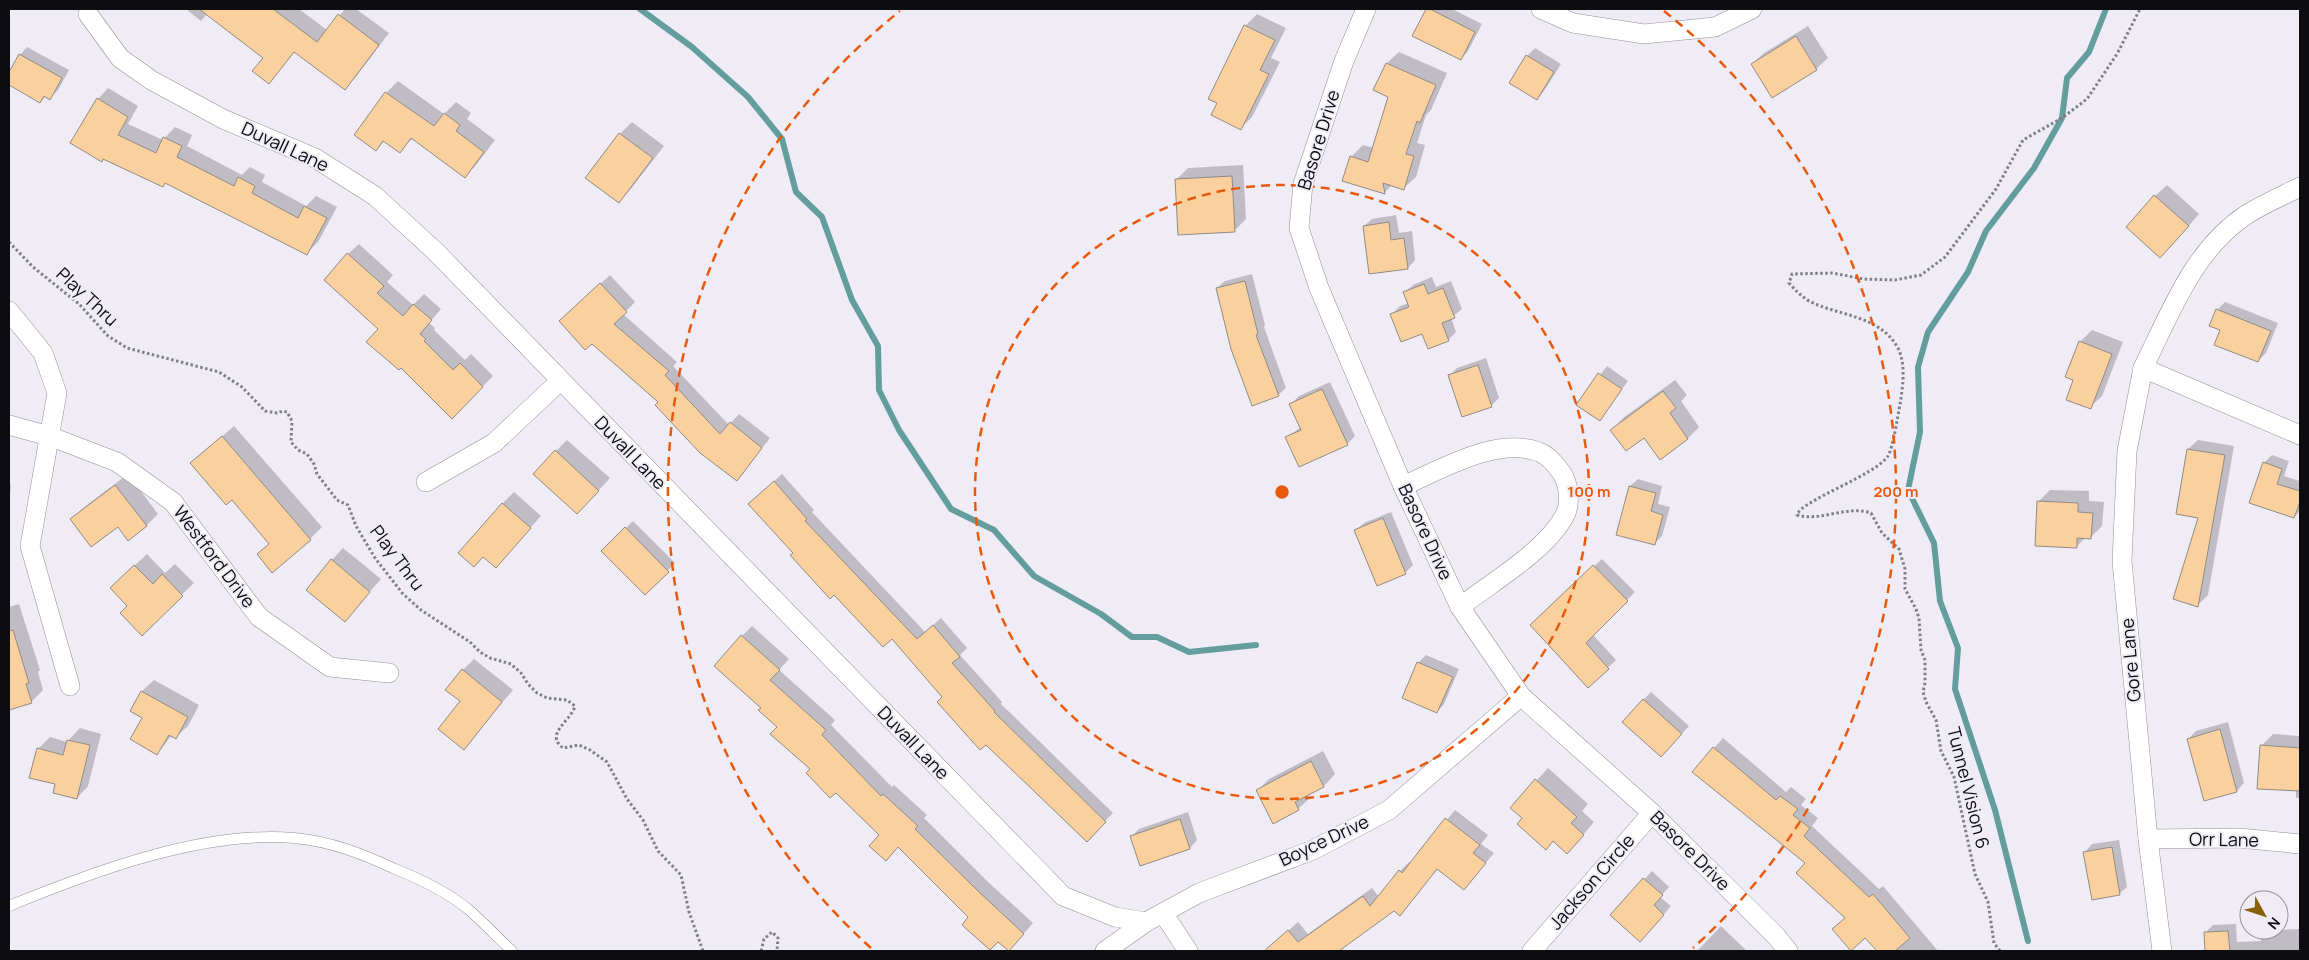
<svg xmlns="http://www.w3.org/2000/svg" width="2309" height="960" font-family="Manrope,sans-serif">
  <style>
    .shadow { fill: #0003 }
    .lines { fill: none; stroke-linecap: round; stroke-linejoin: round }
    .stream { stroke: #649d9e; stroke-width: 6 }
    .building { fill: #fad09e; stroke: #918b84 }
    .service-casing { stroke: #928f98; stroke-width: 11 }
    .minor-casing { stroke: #928f98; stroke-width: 20 }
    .path { stroke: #817f86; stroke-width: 3; stroke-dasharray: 2.5 2.5; stroke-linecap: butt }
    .service { stroke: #fff; stroke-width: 10 }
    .minor { stroke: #fff; stroke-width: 19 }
    .ring { fill: none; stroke: #e8590c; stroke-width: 2.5; stroke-dasharray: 9 6 }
    .labels { text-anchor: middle; stroke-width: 4; stroke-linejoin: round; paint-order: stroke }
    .street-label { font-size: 18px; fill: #0d0c0f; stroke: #efecf6 }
    .centre { fill: #e8590c; stroke: #efecf6; stroke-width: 2.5 }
    .ring-label { font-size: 15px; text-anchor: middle; font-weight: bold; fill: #e8590c; stroke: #efecf6; stroke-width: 4; stroke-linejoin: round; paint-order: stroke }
  </style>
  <rect width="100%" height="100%" fill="#efecf6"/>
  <g class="shadow">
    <path d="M186 9H299L327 30 345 9H356L389 33 355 78 345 88 295 51 269 83 264 57 207 14 201 21Z"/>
    <path d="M1427 9H1452L1482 24 1468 51 1461 59 1414 36Z"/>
    <path d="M1257 14 1286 28 1271 58 1280 62 1252 117 1241 128 1218 103 1210 98 1245 26Z"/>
    <path d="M1808 26 1828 58 1816 69 1752 64 1764 53Z"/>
    <path d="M27 47 69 70 58 90 50 98 46 96 40 102 9 84V74L20 55Z"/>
    <path d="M1535 48 1561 64 1544 91 1537 99 1511 82 1527 56Z"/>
    <path d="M1399 52 1447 73 1431 110 1426 115 1417 143 1425 145 1416 177 1404 188 1392 185 1384 193 1351 157 1363 145 1374 148 1389 96 1375 90 1387 63Z"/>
    <path d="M398 81 444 114 456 102 471 113 467 119 495 140 476 165 465 177 413 138 400 151 385 140 376 149 356 135 386 93Z"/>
    <path d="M108 88 138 106 128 124 163 140 175 127 192 135 187 146 242 175 250 167 265 175 262 182 306 206 316 196 337 207 318 242 307 253 166 182 162 186 104 158 98 99Z"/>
    <path d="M632 122 664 146 630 190 618 202 587 178 620 134Z"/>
    <path d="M1243 165 1246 219 1235 230 1176 180 1188 168Z"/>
    <path d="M2167 185 2199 214 2172 245 2155 196Z"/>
    <path d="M1396 215 1399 233 1412 231 1415 260 1408 268 1364 226 1372 219Z"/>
    <path d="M359 244 393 275 387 282 413 305 424 294 441 309 429 323 435 328 434 330 465 360 471 354 493 376 452 417 379 328 348 254Z"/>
    <path d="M1252 274 1265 325 1264 327 1286 388 1278 395 1217 288 1225 281Z"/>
    <path d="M610 275 635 302 623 314 677 362 673 366 729 425 739 414 770 438 737 479 569 312Z"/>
    <path d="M1432 277 1436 287 1451 281 1462 309 1451 318 1456 332 1448 340 1423 333 1392 314 1400 306 1409 303 1405 292 1413 285Z"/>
    <path d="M2225 302 2278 323 2266 353 2258 361 2217 310Z"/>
    <path d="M2092 330 2123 342 2102 396 2090 407 2075 379 2080 342Z"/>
    <path d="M1486 358 1499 398 1491 406 1450 375 1457 368Z"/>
    <path d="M1607 366 1628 381 1600 419 1578 404Z"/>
    <path d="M1675 380 1687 395 1681 401 1699 427 1688 438 1660 458 1644 437 1612 430 1623 418Z"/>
    <path d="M1330 382 1355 436 1347 444 1287 437 1301 427 1291 404 1299 396Z"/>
    <path d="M234 426 322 527 310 539 258 555 270 543 233 498 192 463Z"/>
    <path d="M567 440 610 478 589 501 556 451Z"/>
    <path d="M2198 440 2234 446 2208 595 2198 605 2199 517 2188 449Z"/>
    <path d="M2272 455 2289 461 2284 476 2300 481V511L2294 517 2264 463Z"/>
    <path d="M128 474 158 514 146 526 118 525 72 519 83 508Z"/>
    <path d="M782 474 814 510 812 512 925 632 941 618 967 648 960 655 1002 702 1001 704 1113 813 1087 840 943 697 892 637 794 553 758 496Z"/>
    <path d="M1638 479 1662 486 1658 504 1670 507 1662 536 1654 544 1630 486Z"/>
    <path d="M9 485H11L9 505Z"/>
    <path d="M2050 490 2089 491V501L2104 502 2102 526 2091 537H2086L2076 547 2039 501Z"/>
    <path d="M514 492 541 516 496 566 484 556 502 504Z"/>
    <path d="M1391 512 1413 565 1405 573 1356 530 1364 523Z"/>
    <path d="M633 521 675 563 645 594 603 551Z"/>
    <path d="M343 548 381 579 344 621 332 560Z"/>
    <path d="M147 554 165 573 175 564 194 583 142 634 129 606 123 576Z"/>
    <path d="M1602 559 1635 592 1593 635 1616 660 1588 686 1539 618Z"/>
    <path d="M9 604V607L19 604 40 670 38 672 43 690 31 702 9 709Z"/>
    <path d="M752 626 789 659 779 670 835 720 831 725 892 787 894 785 927 815 924 818 987 881 1033 923 1018 940 970 917 899 846 881 835 811 769 763 708 742 636Z"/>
    <path d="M1426 655 1459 669 1444 704 1437 712 1418 663Z"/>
    <path d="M474 659 513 690 464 748 463 670Z"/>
    <path d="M154 680 199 705 188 726 176 737 172 735 157 754 144 717 132 710 142 691Z"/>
    <path d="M1651 692 1689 726 1669 748 1643 700Z"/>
    <path d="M2228 722 2244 783 2237 791 2188 739 2196 731Z"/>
    <path d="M80 728 101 734 88 786 77 798 56 783 38 749 50 737 67 742Z"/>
    <path d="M2273 734 2300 736V798H2296V790L2261 746Z"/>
    <path d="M1723 738 1786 792 1791 787 1806 799 1801 805 1818 818 1812 826 1879 889 1883 886 1938 951H1878L1846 918 1807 863 1714 748Z"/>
    <path d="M1323 751 1335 774 1324 786 1308 794 1310 798 1298 809 1257 791 1269 779Z"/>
    <path d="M1548 768 1588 804 1582 811 1594 822 1579 840 1524 818 1511 808Z"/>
    <path d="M1455 810 1488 835 1481 844 1494 853 1464 889 1438 868 1400 914 1394 910 1337 951 1267 950 1298 922 1308 934 1372 888 1379 897 1400 871 1409 862 1411 864Z"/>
    <path d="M1188 812 1197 840 1190 848 1131 837 1139 829Z"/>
    <path d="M2119 840 2127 887 2119 894 2085 852 2092 844Z"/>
    <path d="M1652 871 1669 887 1660 897 1671 906 1648 933 1612 915Z"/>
    <path d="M2236 924 2237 942 2261 941V937L2268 930 2300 929V951H2206L2205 933 2213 925Z"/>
    <path d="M1721 926 1747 951H1697Z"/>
  </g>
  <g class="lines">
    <g class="stream">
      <path d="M640 9 692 47 748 97 782 139 796 192 822 217 852 300 878 346 879 390 899 430 951 509 994 530 1034 576 1101 614 1132 637H1157L1189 652 1256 645"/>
      <path d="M2028 941 1995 810 1955 689 1958 648 1940 601 1934 543 1908 490 1920 432 1918 367 1928 332 1968 272 1986 231 2034 168 2062 118 2067 78 2089 52 2106 9"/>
    </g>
  </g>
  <g class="building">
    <path d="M199 9H273L317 42 338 14 379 45 345 90 294 52 269 84 252 71 263 58Z"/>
    <path d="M1426 9H1430L1475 32 1461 60 1412 36Z"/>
    <path d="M1244 25 1275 40 1260 70 1269 74 1241 130 1211 115 1217 103 1208 99Z"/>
    <path d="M1796 36 1817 70 1772 98 1751 64Z"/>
    <path d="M19 54 62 78 50 100 44 96 40 103 9 85V72Z"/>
    <path d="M1526 55 1554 72 1537 100 1509 83Z"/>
    <path d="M1386 63 1436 85 1420 123 1417 121 1406 154 1414 156 1404 190 1383 183 1385 194 1342 181 1350 156 1368 162 1388 97 1373 90Z"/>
    <path d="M385 92 434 126 444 113 460 125 456 131 484 152 465 178 411 138 400 153 383 141 376 151 354 135Z"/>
    <path d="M97 98 128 117 118 135 156 153 163 137 182 146 177 157 234 186 238 177 255 186 252 193 298 218 304 206 327 218 307 255 165 183 163 187 103 159 102 162 70 143Z"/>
    <path d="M619 133 653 158 619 203 585 178Z"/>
    <path d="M1232 176 1235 232 1178 235 1175 179Z"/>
    <path d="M2154 195 2189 226 2160 258 2126 227Z"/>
    <path d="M1389 222 1391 240 1404 238 1408 269 1369 274 1363 226Z"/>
    <path d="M347 253 384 286 377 293 403 316 413 304 432 320 420 334 426 339 424 341 453 370 460 363 483 387 452 419 401 368 399 370 366 342 378 329 324 280Z"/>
    <path d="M1245 281 1258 334 1256 335 1279 396 1252 406 1231 349 1216 288Z"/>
    <path d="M600 283 627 312 614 324 669 371 665 375 720 434 730 422 762 448 737 481 700 453 655 405 658 402 592 344 585 350 559 321Z"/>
    <path d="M1424 284 1428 294 1443 288 1455 318 1442 323 1449 341 1428 349 1422 334 1401 342 1390 314 1409 307 1403 292Z"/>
    <path d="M2216 309 2271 331 2258 362 2214 345 2220 330 2209 326Z"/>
    <path d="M2079 341 2112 354 2091 409 2066 400 2073 380 2065 377Z"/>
    <path d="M1478 365 1492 407 1462 417 1448 375Z"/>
    <path d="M1598 373 1622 389 1600 421 1576 405Z"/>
    <path d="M1322 389 1348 445 1299 467 1285 437 1301 430 1289 404Z"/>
    <path d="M1663 391 1676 408 1670 413 1688 439 1660 460 1644 438 1626 451 1610 430Z"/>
    <path d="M222 436 311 540 272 573 257 554 269 544 232 500 226 505 190 463Z"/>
    <path d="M2187 449 2225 455 2198 607 2173 599 2198 518 2176 514Z"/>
    <path d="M555 450 599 491 577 514 533 474Z"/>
    <path d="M2263 462 2282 469 2277 484 2300 491V502L2294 518 2249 503Z"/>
    <path d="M774 481 807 519 805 521 917 639 933 625 960 657 952 663 995 711 994 712 1106 822 1087 842 986 745 980 750 937 702 942 697 892 639 883 647 834 595 830 599 790 555 793 553 748 504Z"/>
    <path d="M115 485 147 526 128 541 118 527 91 547 70 519Z"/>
    <path d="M1629 486 1656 493 1651 511 1663 515 1655 545 1616 535Z"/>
    <path d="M2037 501 2078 503V512L2093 513 2091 539 2077 538V548L2035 546Z"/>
    <path d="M502 503 531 528 496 568 483 557 474 567 458 553Z"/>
    <path d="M1383 518 1406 574 1377 586 1354 530Z"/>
    <path d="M625 527 669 572 645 595 601 551Z"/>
    <path d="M331 559 370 592 345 622 306 590Z"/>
    <path d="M134 565 153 584 162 574 183 596 142 636 120 613 127 606 110 588Z"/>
    <path d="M1593 565 1628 601 1586 643 1609 669 1588 688 1530 625Z"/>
    <path d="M13 630 29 683 26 684 32 703 9 710V631Z"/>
    <path d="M741 635 780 670 770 680 826 730 822 735 881 796 883 794 918 826 915 829 977 890 1024 934 1009 951 998 942 990 950 962 925 968 917 898 847 886 861 869 846 879 835 836 793 830 798 806 773 810 769 770 734 777 727 758 710 761 708 714 666Z"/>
    <path d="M1417 662 1453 677 1437 713 1402 698Z"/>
    <path d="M462 669 502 702 464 750 438 729 460 701 445 690Z"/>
    <path d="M141 691 188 717 176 739 169 735 157 755 130 739 142 718 130 711Z"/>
    <path d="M1643 699 1682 734 1661 757 1622 722Z"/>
    <path d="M2220 729 2237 792 2204 801 2187 739Z"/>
    <path d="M67 740 90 745 77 799 53 793 55 784 29 778 37 748 63 755Z"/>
    <path d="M2260 745 2300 748V791L2257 789Z"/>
    <path d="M1713 747 1776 800 1780 796 1798 809 1793 815 1810 828 1804 836 1869 897 1873 894 1910 938 1895 951H1877L1865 938 1851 951 1832 929 1845 918 1796 873 1805 863 1692 772Z"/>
    <path d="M1311 761 1324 787 1295 802 1299 810 1273 824 1256 790Z"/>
    <path d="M1535 779 1577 817 1571 823 1584 835 1567 854 1553 841 1546 850 1517 824 1522 818 1510 808Z"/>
    <path d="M1445 818 1480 845 1473 853 1486 863 1464 890 1437 869 1400 916 1394 911 1339 951H1264L1288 930 1298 942 1363 896 1370 906 1399 870 1402 873Z"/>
    <path d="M1180 819 1190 849 1140 866 1130 836Z"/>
    <path d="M2112 847 2120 895 2092 900 2083 852Z"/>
    <path d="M1643 878 1663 895 1654 905 1664 915 1640 942 1610 915Z"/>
    <path d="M2228 931 2230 951H2205L2204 932Z"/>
  </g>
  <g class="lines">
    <g class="service-casing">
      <path id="service" d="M9 906C92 872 203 830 294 838 330 841 363 854 395 869 420 879 447 892 468 909 483 922 497 937 512 951"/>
    </g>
    <g class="minor-casing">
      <g id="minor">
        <path d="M1366 9 1344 61 1303 184 1299 228 1319 288 1403 486 1460 607 1521 696 1652 813 1776 936 1788 951"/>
        <path d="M1541 9 1573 23 1644 34 1715 27 1752 9"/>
        <path d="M88 14 120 58 151 80 223 119 315 158 375 196 436 252 1063 896 1115 917 1146 922"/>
        <path d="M2300 187C2282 196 2263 204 2246 215 2193 250 2170 314 2143 368L2300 435"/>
        <path d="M9 311 43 353 57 393 30 546 70 686"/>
        <path d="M2143 368 2127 451 2122 561 2148 839 2162 951"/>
        <path d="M9 425 49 436 117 462 173 502 259 617 330 667 389 673"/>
        <path d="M426 482 494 443 560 381"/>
        <path d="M1403 486C1442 469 1497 436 1539 452 1548 455 1556 465 1561 472 1569 483 1571 503 1565 515 1546 551 1492 582 1460 607"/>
        <path d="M2148 839 2239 838 2300 844"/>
        <path d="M1163 913 1188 951"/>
        <path d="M1105 951 1146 922 1199 893 1313 850 1389 810 1521 696"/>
        <path d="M1532 951 1652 813"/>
      </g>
    </g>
    <g class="path">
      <path d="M9 242 33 267 79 304 108 336 127 348 219 372 242 387 265 411 277 413 283 411 287 412 292 421 291 442 298 450 307 454 314 464 317 474 337 500 348 505 356 526 375 558 403 594 421 610 470 642 480 652 490 658 511 664 521 673 528 684 537 693 547 698 567 700 575 706C571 721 544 734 563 748L579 745 590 750 607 762 627 799 643 820 658 851 681 875 689 912 703 951"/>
      <path d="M761 951 764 939 772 932 778 938 777 951"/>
      <path d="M2000 951 1994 943 1988 902 1975 874 1954 777 1941 751 1936 720 1926 702 1923 692 1925 683V660L1921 650 1919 618 1916 609 1905 589V569L1899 549 1882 533 1871 513C1846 505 1821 522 1797 515 1800 501 1876 475 1888 456 1893 448 1898 415 1900 404 1903 386 1906 365 1898 348 1880 315 1838 316 1809 301 1801 296 1795 290 1789 283L1792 274 1833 273 1863 279 1895 280 1921 275 1945 257 1996 189 2023 140 2062 118 2087 99 2117 54 2140 9"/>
    </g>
    <use href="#service" class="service"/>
    <use href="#minor" class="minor"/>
  </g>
  <g class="ring">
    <circle cx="1282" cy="492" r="307"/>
    <path d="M871 948A614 614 0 0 1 900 11M1664 11A614 614 0 0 1 1693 948"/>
  </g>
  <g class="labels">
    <g class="street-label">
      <text transform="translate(1319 140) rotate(-73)" y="6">Basore Drive</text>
      <text transform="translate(285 147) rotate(25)" y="6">Duvall Lane</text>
      <text transform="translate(87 297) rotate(43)" y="6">Play Thru</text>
      <text transform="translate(630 453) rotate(46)" y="6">Duvall Lane</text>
      <text transform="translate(1425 532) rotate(65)" y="6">Basore Drive</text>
      <text transform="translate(214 557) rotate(53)" y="6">Westford Drive</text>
      <text transform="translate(397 558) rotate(53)" y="6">Play Thru</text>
      <text transform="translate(2131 660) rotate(-95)" y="6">Gore Lane</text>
      <text transform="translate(913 743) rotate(46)" y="6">Duvall Lane</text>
      <text transform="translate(1968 788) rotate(76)" y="6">Tunnel Vision 6</text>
      <text transform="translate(2224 840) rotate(1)" y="6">Orr Lane</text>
      <text transform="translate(1324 841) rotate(-25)" y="6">Boyce Drive</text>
      <text transform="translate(1690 851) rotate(45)" y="6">Basore Drive</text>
      <text transform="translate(1592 882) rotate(-49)" y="6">Jackson Circle</text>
    </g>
  </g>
  <circle cx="1282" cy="492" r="8" class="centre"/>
  <g class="ring-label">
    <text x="1589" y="497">100 m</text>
    <text x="1896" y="497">200 m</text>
  </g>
  <rect width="2309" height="960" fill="none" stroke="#0d0c0f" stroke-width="20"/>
  <g transform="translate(2264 915) rotate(130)"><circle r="24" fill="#efecf6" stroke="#95929a"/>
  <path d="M0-4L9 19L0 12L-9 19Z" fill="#886000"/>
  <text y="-8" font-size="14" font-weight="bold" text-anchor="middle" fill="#0d0c0f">N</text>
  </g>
</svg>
